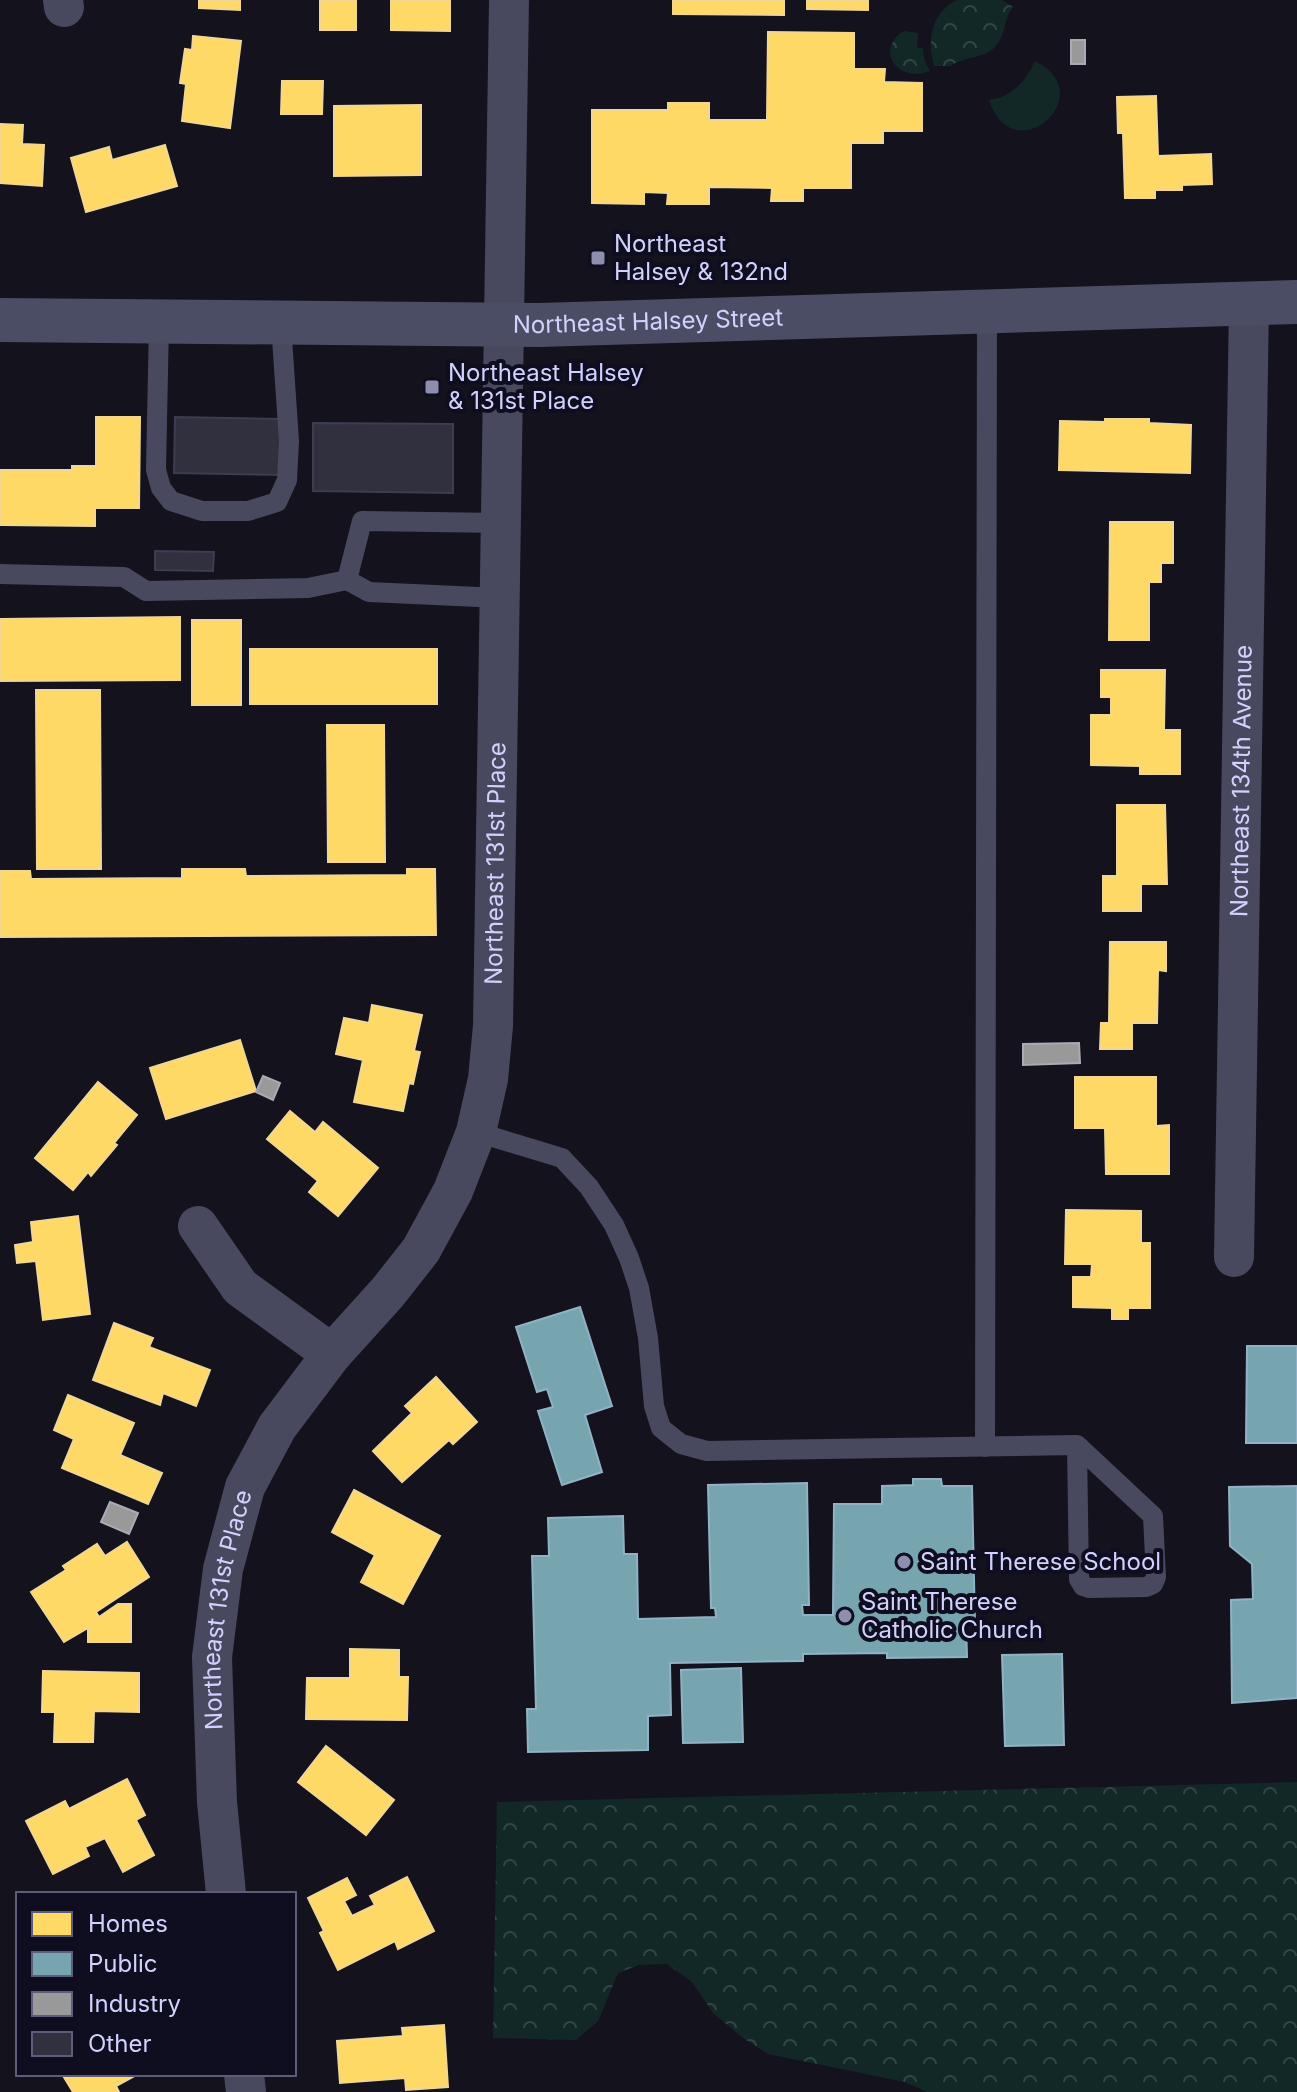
<svg xmlns="http://www.w3.org/2000/svg" width="1297" height="2092" font-family="Inter,sans-serif">
  <style>
    .forest { fill: url(#forest-crowns) }
    .pitch { fill: #122826 }
    .homes { fill: #ffd966; stroke: #f1d793; stroke-width: 2 }
    .public { fill: #76a5af; stroke: #91b2c6; stroke-width: 2 }
    .industry { fill: #999; stroke: #aaaab7; stroke-width: 2 }
    .building { fill: #31303f; stroke: #3e3c50; stroke-width: 2 }
    .lines { fill: none; stroke-linecap: round; stroke-linejoin: round }
    .service { stroke: #48495e; stroke-width: 20 }
    .minor { stroke: #48495e; stroke-width: 40 }
    .secondary { stroke: #4a4d64; stroke-width: 44 }
    .poi-dot { fill: #8e8eaf; stroke: #0f0e21; stroke-width: 3 }
    .labels { text-anchor: middle; stroke-width: 8; stroke-linejoin: round; paint-order: stroke }
    .poi-label { font-size: 24px; fill: #d1d1fd; stroke: #0f0e21; text-anchor: start }
    .street-label { font-size: 24px; fill: #d1d1fd; stroke: #0f0e21 }
  </style>
  <defs>
    <pattern id="forest-crowns" width="20" height="18" patternUnits="userSpaceOnUse" patternTransform="scale(2)"><rect width="20" height="18" fill="#122826"/><path d="M2 6a3 3 0 1 1 6 0M12 15a3 3 0 1 1 6 0" fill="none" stroke="#334646"/></pattern>
  </defs>
  <rect width="100%" height="100%" fill="#13121d"/>
  <g class="forest">
    <path d="M957 0H1002L1013 7C1004 17 1006 32 998 43 987 60 965 55 951 66H934C927 40 931 13 957 0Z"/>
    <path d="M904 31 918 33 917 48H923L924 59 930 71C897 84 874 49 904 31Z"/>
    <path d="M1297 1782V2092H927L905 2082 768 2054 743 2038 713 2013 692 1982 667 1964 639 1965 618 1973 598 2021 576 2040 493 2038 497 1802Z"/>
  </g>
  <path class="pitch" d="M1035 61C1103 94 1013 174 989 100 1013 96 1025 82 1035 61Z"/>
  <g class="homes">
    <path d="M199 0H240V10L199 8Z"/>
    <rect x="320" y="0" width="36" height="30"/>
    <path d="M391 0H450V31L391 30Z"/>
    <path d="M673 0H784V15L673 14Z"/>
    <path d="M807 0H868V10L807 9Z"/>
    <path d="M768 32 854 33V69H885L884 82 922 83V131H883V143H851V188H803V201H771L772 188 709 187V204H667L668 193 644 192V204L592 203V110H668V103H709V120H767Z"/>
    <path d="M193 36 241 41 230 128 182 121 186 84 180 83 185 49 192 50Z"/>
    <path d="M282 81H323L322 114H281Z"/>
    <path d="M1156 96 1158 156 1211 154 1212 184 1182 185V190H1155V198H1125L1123 133H1118L1117 97Z"/>
    <path d="M421 105V175L334 176V106Z"/>
    <path d="M0 124 23 125 22 144 44 145 42 186 0 183Z"/>
    <path d="M165 145 177 186 86 212 71 158 109 147 112 160Z"/>
    <path d="M96 417H140L139 508H95V526L0 525V470H72V466H96Z"/>
    <path d="M1105 419H1149V423L1191 425 1190 473 1059 470 1060 421 1105 422Z"/>
    <path d="M1110 522H1173V563H1161V582H1149V640H1109Z"/>
    <path d="M180 617V680L0 681V619Z"/>
    <rect x="192" y="620" width="49" height="85"/>
    <rect x="250" y="649" width="187" height="55"/>
    <path d="M1101 670H1165L1164 730H1180V774H1140V766L1091 765V715H1111V697H1101Z"/>
    <path d="M36 690H100L101 869H37Z"/>
    <path d="M327 725H384L385 862H328Z"/>
    <path d="M1117 805H1165L1167 884H1141V911H1103V876H1117Z"/>
    <path d="M182 869H245L246 876 407 875V869H435L436 935 0 937V871H30L31 879 182 878Z"/>
    <path d="M1110 942H1166V971L1158 970 1157 1023H1132V1049H1100L1101 1023H1109Z"/>
    <path d="M372 1005 422 1015 414 1051 420 1052 413 1084 409 1083 403 1111 354 1102 363 1060 336 1054 344 1018 369 1023Z"/>
    <path d="M240 1040 256 1091 166 1119 150 1068Z"/>
    <path d="M1075 1077H1156V1126L1169 1125V1174H1106L1105 1128H1075Z"/>
    <path d="M98 1082 137 1115 114 1143 117 1145 91 1176 88 1172 73 1190 35 1158Z"/>
    <path d="M290 1111 315 1132 323 1122 378 1168 338 1216 309 1192 318 1181 267 1139Z"/>
    <path d="M1066 1210 1141 1211V1243H1150V1308H1128V1319H1112V1308L1073 1307V1277H1091L1092 1264H1065Z"/>
    <path d="M78 1216 90 1314 43 1320 36 1261 17 1263 15 1245 33 1242 31 1222Z"/>
    <path d="M114 1323 153 1338 149 1347 210 1370 196 1406 163 1393 160 1405 93 1380Z"/>
    <path d="M436 1377 477 1422 453 1444 449 1440 402 1482 373 1451 412 1413 405 1406Z"/>
    <path d="M68 1395 134 1423 120 1455 162 1473 148 1504 62 1468 74 1439 54 1430Z"/>
    <path d="M354 1490 440 1536 403 1604 361 1582 375 1555 332 1532Z"/>
    <path d="M127 1542 149 1577 96 1612 99 1617 118 1604H131V1642H88V1628L64 1642 31 1592 66 1570 63 1566 97 1544 105 1556Z"/>
    <path d="M350 1649 399 1650V1677H408L407 1720 306 1719 307 1678H350Z"/>
    <path d="M43 1671 139 1673V1712L94 1711 93 1742H54L55 1712H42Z"/>
    <path d="M326 1746 394 1800 366 1835 298 1782Z"/>
    <path d="M127 1779 145 1815 136 1820 154 1855 123 1872 105 1838 85 1847 89 1856 53 1874 26 1821 65 1801 69 1809Z"/>
    <path d="M407 1877 434 1931 398 1949 395 1941 338 1970 320 1933 324 1931 308 1898 347 1878 356 1895 344 1901 352 1916 375 1905 370 1896Z"/>
    <path d="M444 2025 448 2087 406 2090 405 2078 340 2083 337 2041 403 2036 402 2028Z"/>
    <path d="M62 2074H138L116 2086 119 2092H73Z"/>
  </g>
  <g class="public">
    <path d="M580 1307 612 1406 585 1415 602 1472 562 1485 538 1411 553 1407 547 1389 537 1392 516 1327Z"/>
    <path d="M1247 1346H1297V1443H1246Z"/>
    <path d="M913 1479H941L942 1486H972L975 1625H966L967 1657 887 1658V1653L803 1654V1661L670 1663 671 1715 648 1716V1750L528 1752 527 1709H536L532 1556H549L548 1518 623 1516 624 1554H637L638 1619 716 1617 715 1608H711L708 1485 807 1483 809 1605H802L803 1615H833L834 1504H882V1486L913 1485Z"/>
    <path d="M1297 1486V1698L1232 1703 1231 1600 1253 1599 1252 1564 1230 1546 1229 1487Z"/>
    <path d="M1062 1654 1064 1745 1005 1746 1002 1655Z"/>
    <path d="M741 1668 743 1742 683 1743 681 1670Z"/>
  </g>
  <g class="industry">
    <rect x="1071" y="40" width="14" height="24"/>
    <path d="M1079 1043 1080 1063 1023 1065V1044Z"/>
    <path d="M263 1076 280 1083 273 1100 256 1092Z"/>
    <path d="M110 1502 138 1513 129 1534 101 1522Z"/>
  </g>
  <g class="building">
    <path d="M175 417 283 419 282 475 174 473Z"/>
    <path d="M313 423 453 424V493L313 491Z"/>
    <path d="M155 551 214 552 213 571 155 570Z"/>
  </g>
  <g class="lines">
    <g class="service">
      <path d="M159 322 156 470 161 488 171 501 202 511H248L277 502 287 480 289 441 281 324"/>
      <path d="M0 574 124 577 146 591 308 588 347 580"/>
      <path d="M500 598 369 592 347 580 362 521 501 523"/>
      <path d="M476 1132 562 1158 589 1187 614 1225 629 1258 639 1288 648 1338 654 1406 661 1428 681 1444 707 1451 1077 1445 1153 1516 1156 1577 1153 1584 1146 1587 1089 1588 1083 1586 1079 1579 1077 1445"/>
      <path d="M985 1447 987 312"/>
    </g>
    <g class="minor">
      <path d="M63 0 64 7"/>
      <path d="M198 1226 240 1287 332 1354"/>
      <path id="s1" d="M1234 1257 1249 304"/>
      <path id="s2" d="M226 1894 217 1802 212 1657 223 1569 245 1487 277 1427 332 1354 388 1292 421 1250 453 1191 476 1132 488 1079 493 1026 509 0"/>
      <path d="M244 2074 246 2092"/>
    </g>
    <path class="secondary" id="s3" d="M0 320 539 325 1297 302"/>
  </g>
  <g class="poi-dot">
    <rect x="590" y="250" width="16" height="16" rx="4"/>
    <rect x="424" y="379" width="16" height="16" rx="4"/>
    <circle cx="904" cy="1562" r="8"/>
    <circle cx="845" cy="1616" r="8"/>
  </g>
  <g class="labels">
    <g class="poi-label">
      <text x="614" y="252">Northeast<tspan x="614" dy="28">Halsey &amp; 132nd</tspan></text>
      <text x="448" y="381">Northeast Halsey<tspan x="448" dy="28">&amp; 131st Place</tspan></text>
      <text x="920" y="1570">Saint Therese School</text>
      <text x="861" y="1610">Saint Therese<tspan x="861" dy="28">Catholic Church</tspan></text>
    </g>
    <g class="street-label">
      <text dy="8" stroke="none"><textPath href="#s3" startOffset="648">Northeast Halsey Street</textPath></text>
      <text dy="8" stroke="none"><textPath href="#s1" startOffset="476">Northeast 134th Avenue</textPath></text>
      <text dy="8" stroke="none"><textPath href="#s2" startOffset="1108">Northeast 131st Place</textPath></text>
      <text dy="8" stroke="none"><textPath href="#s2" startOffset="286">Northeast 131st Place</textPath></text>
    </g>
  </g>
  <rect x="16" y="1892" width="280" height="184" fill="#0f0e21" stroke="#5d5c79" stroke-width="2"/>
  <rect x="32" y="1912" width="40" height="24" fill="#ffd966" stroke="#5d5c79" stroke-width="2"/>
  <text x="88" y="1932" font-size="24" fill="#d1d1fd">Homes</text>
  <rect x="32" y="1952" width="40" height="24" fill="#76a5af" stroke="#5d5c79" stroke-width="2"/>
  <text x="88" y="1972" font-size="24" fill="#d1d1fd">Public</text>
  <rect x="32" y="1992" width="40" height="24" fill="#999999" stroke="#5d5c79" stroke-width="2"/>
  <text x="88" y="2012" font-size="24" fill="#d1d1fd">Industry</text>
  <rect x="32" y="2032" width="40" height="24" fill="#31303f" stroke="#5d5c79" stroke-width="2"/>
  <text x="88" y="2052" font-size="24" fill="#d1d1fd">Other</text>
</svg>
